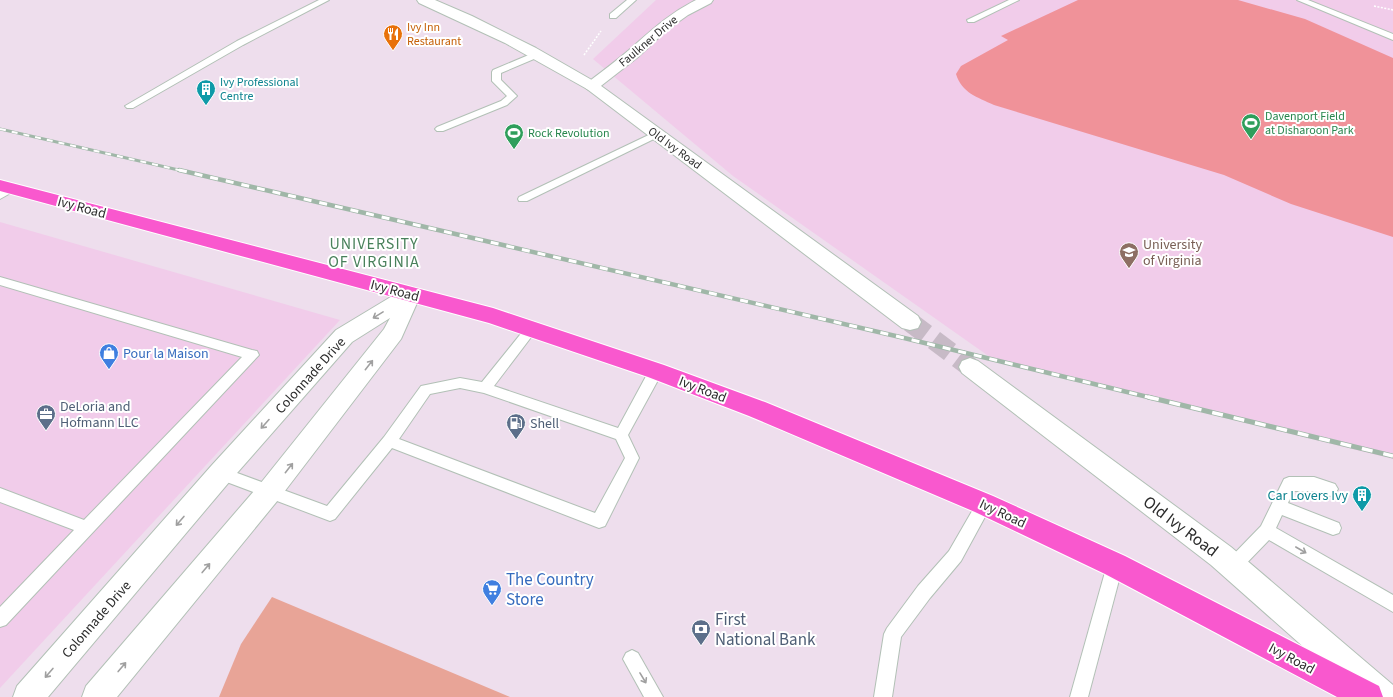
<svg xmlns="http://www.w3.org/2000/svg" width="1393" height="697" font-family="'Source Sans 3',sans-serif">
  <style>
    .education { fill: #f1ccea }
    .green { fill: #e8a497 }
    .pitch { fill: #f09299 }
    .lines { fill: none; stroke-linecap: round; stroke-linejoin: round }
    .secondary-tunnel { stroke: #c7bac6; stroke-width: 20; stroke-dasharray: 20 10; stroke-linecap: butt }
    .lane-casing { stroke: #b2c0b6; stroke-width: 2 }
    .street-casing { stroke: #b2c0b6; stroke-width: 2 }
    .secondary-casing { stroke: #b2c0b6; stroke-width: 2 }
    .primary-casing { stroke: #fff; stroke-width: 2 }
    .path { stroke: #fff; stroke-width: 1.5; stroke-dasharray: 2 1.5; stroke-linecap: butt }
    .lane { fill: #fff; fill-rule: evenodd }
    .street { fill: #fff; fill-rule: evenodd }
    .secondary { fill: #fff; fill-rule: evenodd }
    .primary { fill: #f958ce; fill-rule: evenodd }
    .rail-far2-casing { stroke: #a0b7a8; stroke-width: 3 }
    .rail-far1-casing { stroke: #a0b7a8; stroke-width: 4.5 }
    .rail-casing { stroke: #a0b7a8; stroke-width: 5 }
    .rail-far2 { stroke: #fff; stroke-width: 2; stroke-dasharray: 6; stroke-linecap: butt }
    .rail-far1 { stroke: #fff; stroke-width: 3; stroke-dasharray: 8; stroke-linecap: butt }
    .rail { stroke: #fff; stroke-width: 3.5; stroke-dasharray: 11; stroke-linecap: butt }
    .oneway { stroke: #a0a0a0 }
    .labels { text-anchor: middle; stroke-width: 4; stroke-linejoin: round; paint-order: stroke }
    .far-food-label { font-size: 12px; fill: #c56008; stroke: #fff; text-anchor: start }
    .far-street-label { font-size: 12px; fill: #2c2c2c; stroke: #fff }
    .far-culture-label { font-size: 12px; fill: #0d838f; stroke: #fff; text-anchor: start }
    .far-leisure-label { font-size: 12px; fill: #27864d; stroke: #fff; text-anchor: start }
    .street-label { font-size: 14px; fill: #2c2c2c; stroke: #fff }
    .education-label { font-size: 14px; fill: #785e54; stroke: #fff; text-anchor: start }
    .shop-label { font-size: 14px; fill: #366cbe; stroke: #fff; text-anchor: start }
    .service-label { font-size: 14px; fill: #4e5e75; stroke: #fff; text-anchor: start }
    .culture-label { font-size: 14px; fill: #0d838f; stroke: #fff; text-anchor: end }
    .quarter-label { font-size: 16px; letter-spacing: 1px; fill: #49805b; stroke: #fff }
    .near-street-label { font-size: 17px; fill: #2c2c2c; stroke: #fff }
    .near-shop-label { font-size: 17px; fill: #366cbe; stroke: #fff; text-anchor: start }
    .near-service-label { font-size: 17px; fill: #4e5e75; stroke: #fff; text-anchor: start }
  </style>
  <rect width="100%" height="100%" fill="#eedeed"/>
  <g class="education">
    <path d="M656 0H1393V459L997 362 733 176 593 59Z"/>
    <path d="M0 222 340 320 0 688Z"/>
  </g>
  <path class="green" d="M272 597 510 697H219L241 644Z"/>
  <path class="pitch" d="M1078 0H1238L1305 19 1393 58V237L1291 204 1224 175 994 105C977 97 962 93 956 74L961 66 1008 40 1001 36Z"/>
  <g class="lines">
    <path class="secondary-tunnel" d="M910 322 970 367"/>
    <g class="lane-casing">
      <g id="lane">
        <path d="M319 0H329L243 45 133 108H127L125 106 237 41Z"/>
        <path d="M627 0H636L616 18H610V14Z"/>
        <path d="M1009 0H1019L974 22H968L967 20Z"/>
        <path d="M1297 0H1308L1393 34V40Z"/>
        <path d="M538 51 541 52 542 54 541 56 501 73V80L517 96 507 105 443 131H437L435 129 437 127 501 101 507 96 492 81V72L493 70Z"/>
        <path d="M657 131 660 132 662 134 660 136 527 201H519L518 199 519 197Z"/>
        <path d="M12 185 16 186 17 188 16 190 0 199V191Z"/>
        <path d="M0 277 252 350 257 351 259 355 6 625 0 627V607L74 530 0 502V488L84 520 242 357 0 285Z"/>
        <path d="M531 324 535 326 537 329 535 332 494 386 618 428 651 367 656 366 661 367 663 371 628 435 639 458 605 526 599 528 392 448 335 519 330 521 216 478 214 473 216 468 221 467 327 506 384 437 421 386 460 378 482 382 527 326ZM460 388 484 393 616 439 625 458 595 513 399 439 430 394Z"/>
        <path d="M1289 477H1314L1335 484 1338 489 1335 494 1330 496 1314 491H1293L1288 503 1339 523 1341 528 1339 533 1333 535 1282 515 1276 528 1393 595V612L1269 540 1239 571 1233 574 1227 571 1225 566 1227 561 1261 526 1284 479Z"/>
        <path d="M984 497 989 499 992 504 961 561 930 598 901 637 892 697H874L884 634 887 628 918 586 949 551 979 499Z"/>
        <path d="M1115 557 1121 560 1123 565 1088 697H1070L1107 565 1109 560Z"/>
        <path d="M632 650 638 653 663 697H644L623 659 626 653Z"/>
      </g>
    </g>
    <g class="street-casing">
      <g id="street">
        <path d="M696 0H713L711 3 688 15 667 30 638 57 597 89 592 91 587 89 584 86 587 83C601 72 615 62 629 50 652 30 667 15 696 0Z"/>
        <path d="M411 287 418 289 421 294 401 339 278 500 117 697H82L86 686 260 484 384 329 390 318 352 342 230 481 48 697H13L17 686 212 465 336 330 404 289Z"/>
      </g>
    </g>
    <g class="secondary-casing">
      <g id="secondary">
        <path d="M417 0H435L472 16 536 48 597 83 918 316 921 322 918 328 910 330 902 328 587 89 505 43 419 3Z"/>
        <path d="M970 358 978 361 1231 547 1393 685V697H1360L1211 565 962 373 959 367 962 361Z"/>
      </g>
    </g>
    <g class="primary-casing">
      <path id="primary" d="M0 180 493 308 664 365 765 402 993 496 1125 556 1379 686 1383 697H1337L1105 574 975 512 749 416 648 377 489 323 0 191Z"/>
    </g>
    <g class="path">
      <path d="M1374 6 1393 10"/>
      <path d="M584 55 601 31"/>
    </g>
    <use href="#lane" class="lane"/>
    <use href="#street" class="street"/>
    <use href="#secondary" class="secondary"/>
    <use href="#primary" class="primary"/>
    <g class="rail-far2-casing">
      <path id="rail-far2" d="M0 129 183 171"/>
    </g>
    <g class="rail-far1-casing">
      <path id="rail-far1" d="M179 170 900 337 1152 398"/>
    </g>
    <g class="rail-casing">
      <path id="rail" d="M1148 397 1393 456"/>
    </g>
    <use href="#rail-far2" class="rail-far2"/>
    <use href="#rail-far1" class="rail-far1"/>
    <use href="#rail" class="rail"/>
  </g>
  <defs><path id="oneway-shaft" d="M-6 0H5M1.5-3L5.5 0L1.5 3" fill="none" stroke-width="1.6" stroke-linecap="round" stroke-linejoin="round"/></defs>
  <g class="oneway">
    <use href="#oneway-shaft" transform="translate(378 315) rotate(148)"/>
    <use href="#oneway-shaft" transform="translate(369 365) rotate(-52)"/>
    <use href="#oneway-shaft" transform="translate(265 424) rotate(132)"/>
    <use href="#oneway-shaft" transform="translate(289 468) rotate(-52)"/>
    <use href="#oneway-shaft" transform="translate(180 521) rotate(131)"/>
    <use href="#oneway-shaft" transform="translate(1301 550) rotate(30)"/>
    <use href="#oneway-shaft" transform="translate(206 568) rotate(-50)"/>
    <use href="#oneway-shaft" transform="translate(122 667) rotate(-50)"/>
    <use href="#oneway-shaft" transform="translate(49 673) rotate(131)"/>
    <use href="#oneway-shaft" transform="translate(643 678) rotate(59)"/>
  </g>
  <defs>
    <g id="restaurant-pin" transform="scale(1)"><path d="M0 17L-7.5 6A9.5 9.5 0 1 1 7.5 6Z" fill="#e8710a" stroke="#fff"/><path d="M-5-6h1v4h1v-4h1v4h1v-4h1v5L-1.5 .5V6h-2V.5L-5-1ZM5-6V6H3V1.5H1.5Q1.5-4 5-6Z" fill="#fff"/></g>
    <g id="building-pin" transform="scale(1)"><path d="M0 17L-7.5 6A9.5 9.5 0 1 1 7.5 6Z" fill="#0f9aa8" stroke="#fff"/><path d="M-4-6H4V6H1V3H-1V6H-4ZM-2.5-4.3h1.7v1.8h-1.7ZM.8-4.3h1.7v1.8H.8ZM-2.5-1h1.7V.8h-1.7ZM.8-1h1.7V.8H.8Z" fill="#fff"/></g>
    <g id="stadium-pin" transform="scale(1)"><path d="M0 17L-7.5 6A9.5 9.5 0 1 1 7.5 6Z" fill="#2e9e5b" stroke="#fff"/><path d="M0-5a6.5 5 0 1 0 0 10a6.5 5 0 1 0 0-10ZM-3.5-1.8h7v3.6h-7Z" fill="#fff"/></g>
    <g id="university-pin" transform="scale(1)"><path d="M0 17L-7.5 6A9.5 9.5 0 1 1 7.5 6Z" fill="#8d6e63" stroke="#fff"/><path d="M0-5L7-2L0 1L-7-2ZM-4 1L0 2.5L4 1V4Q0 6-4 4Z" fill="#fff"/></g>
    <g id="shop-pin" transform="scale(1)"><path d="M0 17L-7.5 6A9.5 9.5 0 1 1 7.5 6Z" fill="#3f7fe0" stroke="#fff"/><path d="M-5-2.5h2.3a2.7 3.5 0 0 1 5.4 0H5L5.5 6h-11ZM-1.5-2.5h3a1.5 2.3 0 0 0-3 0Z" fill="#fff"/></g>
    <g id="office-pin" transform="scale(1)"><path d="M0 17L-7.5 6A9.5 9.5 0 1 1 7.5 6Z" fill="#5c6f8a" stroke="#fff"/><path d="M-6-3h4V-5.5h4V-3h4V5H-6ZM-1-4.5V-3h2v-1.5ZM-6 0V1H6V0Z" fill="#fff"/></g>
    <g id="fuel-pin" transform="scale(1)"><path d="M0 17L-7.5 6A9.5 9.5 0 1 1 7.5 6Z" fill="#5c6f8a" stroke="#fff"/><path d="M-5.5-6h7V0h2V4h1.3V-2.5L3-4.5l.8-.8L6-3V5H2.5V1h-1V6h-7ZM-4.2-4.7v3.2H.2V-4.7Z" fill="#fff"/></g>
    <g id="supermarket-pin" transform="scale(1)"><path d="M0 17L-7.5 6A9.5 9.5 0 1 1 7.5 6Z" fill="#3f7fe0" stroke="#fff"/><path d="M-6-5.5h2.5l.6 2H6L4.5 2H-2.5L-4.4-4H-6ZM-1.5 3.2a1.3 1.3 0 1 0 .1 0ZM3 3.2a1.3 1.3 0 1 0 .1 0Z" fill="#fff"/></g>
    <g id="bank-pin" transform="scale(1)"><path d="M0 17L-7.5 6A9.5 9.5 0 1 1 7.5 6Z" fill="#5c6f8a" stroke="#fff"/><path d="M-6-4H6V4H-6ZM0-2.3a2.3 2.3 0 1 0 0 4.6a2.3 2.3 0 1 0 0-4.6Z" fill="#fff"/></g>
  </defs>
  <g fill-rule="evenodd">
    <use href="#restaurant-pin" x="393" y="34"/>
    <use href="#building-pin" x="206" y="89"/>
    <use href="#stadium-pin" x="1251" y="123"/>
    <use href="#stadium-pin" x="514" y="133"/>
    <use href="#university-pin" x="1129" y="252"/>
    <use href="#shop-pin" x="109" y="353"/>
    <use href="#office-pin" x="46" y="414"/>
    <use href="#fuel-pin" x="516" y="423"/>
    <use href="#building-pin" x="1362" y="495"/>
    <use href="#supermarket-pin" x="492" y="589"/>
    <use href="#bank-pin" x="701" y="629"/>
  </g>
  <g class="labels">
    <g class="far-food-label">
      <text x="407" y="31">Ivy Inn<tspan x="407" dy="14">Restaurant</tspan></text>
    </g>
    <g class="far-street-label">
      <text transform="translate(648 41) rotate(-40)" y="4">Faulkner Drive</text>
      <text transform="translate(675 148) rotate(36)" y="4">Old Ivy Road</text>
    </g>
    <g class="far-culture-label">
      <text x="220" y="86">Ivy Professional<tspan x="220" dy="14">Centre</tspan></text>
    </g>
    <g class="far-leisure-label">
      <text x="1265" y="120">Davenport Field<tspan x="1265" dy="14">at Disharoon Park</tspan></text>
      <text x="528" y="137">Rock Revolution</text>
    </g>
    <g class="street-label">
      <text transform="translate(82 207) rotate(15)" y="5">Ivy Road</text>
      <text transform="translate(395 290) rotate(15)" y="5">Ivy Road</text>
      <text transform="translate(310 375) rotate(-48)" y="5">Colonnade Drive</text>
      <text transform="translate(703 389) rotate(21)" y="5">Ivy Road</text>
      <text transform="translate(1003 513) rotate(25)" y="5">Ivy Road</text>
      <text transform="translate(96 619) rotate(-49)" y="5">Colonnade Drive</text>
      <text transform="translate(1292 658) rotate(28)" y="5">Ivy Road</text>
    </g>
    <g class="education-label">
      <text x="1143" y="249">University<tspan x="1143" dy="16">of Virginia</tspan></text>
    </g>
    <g class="shop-label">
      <text x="123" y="358">Pour la Maison</text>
    </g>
    <g class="service-label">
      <text x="60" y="411">DeLoria and<tspan x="60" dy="16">Hofmann LLC</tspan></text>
      <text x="530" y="428">Shell</text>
    </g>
    <g class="culture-label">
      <text x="1348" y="500">Car Lovers Ivy</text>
    </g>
    <g class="quarter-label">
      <text x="374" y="249">UNIVERSITY<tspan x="374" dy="18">OF VIRGINIA</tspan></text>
    </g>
    <g class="near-street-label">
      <text transform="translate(1181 526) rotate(37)" y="6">Old Ivy Road</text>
    </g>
    <g class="near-shop-label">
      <text x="506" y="585">The Country<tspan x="506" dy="20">Store</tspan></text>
    </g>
    <g class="near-service-label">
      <text x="715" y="625">First<tspan x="715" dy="20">National Bank</tspan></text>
    </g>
  </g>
</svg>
